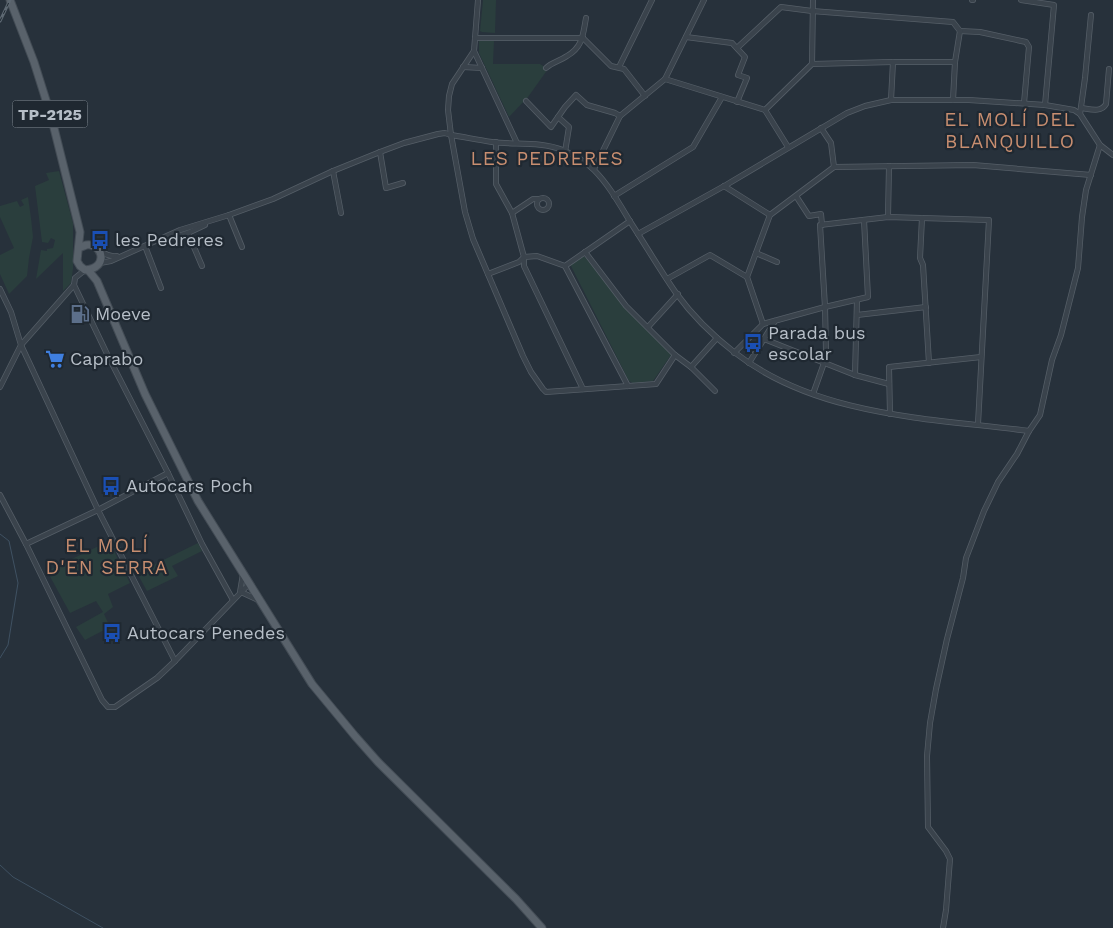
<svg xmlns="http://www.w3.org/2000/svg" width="1113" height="928" font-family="'Work Sans',sans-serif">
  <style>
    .green { fill: #2a3e3d }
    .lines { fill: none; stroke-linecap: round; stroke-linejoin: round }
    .stream { stroke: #3f5162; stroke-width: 1 }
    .minor-casing { stroke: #555e67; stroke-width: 6 }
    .primary-casing { stroke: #434c55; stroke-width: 9 }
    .minor { stroke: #3a434c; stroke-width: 4.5 }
    .primary { stroke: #59626b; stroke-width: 7 }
    .rail-casing { stroke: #5d6872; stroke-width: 3 }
    .rail { stroke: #1f2831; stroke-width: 1; stroke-dasharray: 4; stroke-linecap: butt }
    .labels { text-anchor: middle; stroke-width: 4.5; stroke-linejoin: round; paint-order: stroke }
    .shield { fill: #1f2831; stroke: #89919a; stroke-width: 1 }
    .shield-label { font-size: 16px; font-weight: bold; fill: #b6bec7 }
    .poi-label { font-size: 18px; fill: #b6bec7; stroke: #1f2831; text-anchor: start }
    .neighbourhood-label { font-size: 19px; letter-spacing: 1px; fill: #c88e70; stroke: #1f2831 }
  </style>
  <rect width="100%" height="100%" fill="#27313b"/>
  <g class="green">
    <path d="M483 0H496L495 33 482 32 480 31Z"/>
    <path d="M483 39 494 40 493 64H540L548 69 528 97 509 117 479 53V41Z"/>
    <path d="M59 171 73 223V269L71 283 63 291V253L36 279 41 250 47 251V249L53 248 55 240 51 238 48 243 42 242 35 186 49 180 46 173Z"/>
    <path d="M28 197 31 218 33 237 29 258 27 276 9 294 0 274V255L14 248 0 217V206L17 201 20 207 24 205 21 200Z"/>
    <path d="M582 257H585L628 311 671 352V355L653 381 633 383 629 381 571 266 572 263Z"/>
    <path d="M109 541 130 583 108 594 113 607 104 614 110 627 85 640 76 627 103 612 96 601 70 613 47 571Z"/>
    <path d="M198 543 202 551 172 566 178 576 147 591 137 573Z"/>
  </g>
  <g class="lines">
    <g class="stream">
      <path d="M0 534 9 541 18 583 8 645 0 658"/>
      <path d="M0 865 13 877 103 928"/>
    </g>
    <g class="minor-casing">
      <g id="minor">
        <path d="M478 0 474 51 452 84 449 96 448 110 451 135 465 212 473 239 523 356 531 372 543 389 546 392 656 384 675 355"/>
        <path d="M972 0H973"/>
        <path d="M1021 0 1054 5 1045 105"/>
        <path d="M960 31 980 32 1026 42 1029 47 1024 103"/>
        <path d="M686 37 732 43 745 57 738 75 747 78 737 102"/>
        <path d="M475 38H583"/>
        <path d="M583 38 611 66 624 69 645 96"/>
        <path d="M737 48 781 7 812 11 953 22 960 31"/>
        <path d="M474 51 517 143"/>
        <path d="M812 64 813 0"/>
        <path d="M463 67 482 68"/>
        <path d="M619 67 652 0"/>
        <path d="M546 68C552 62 560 61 567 56 583 47 583 34 586 18"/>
        <path d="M665 79 765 110 788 147"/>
        <path d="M891 100 893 62"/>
        <path d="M953 100 955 62 960 31"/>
        <path d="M526 101 551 127 565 107 576 95 587 105 615 113 620 116"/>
        <path d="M1081 108C1090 109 1101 113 1106 104L1109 69"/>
        <path d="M765 110 812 64 893 62H955"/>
        <path d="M1080 114 1085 78 1091 15"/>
        <path d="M558 117 569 127 565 152"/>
        <path d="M821 128 831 143 834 167"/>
        <path d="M496 142V184L512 213 524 257V266L583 389"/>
        <path d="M380 152 386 188 403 183"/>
        <path d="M834 167 973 165 1091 175"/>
        <path d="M594 169 620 116 665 79 704 0"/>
        <path d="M333 171 341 213"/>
        <path d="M724 186 770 215"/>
        <path d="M614 196 693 147 722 97"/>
        <path d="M796 196 809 216 821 214 822 225"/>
        <circle cx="543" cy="204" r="6"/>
        <path d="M512 213 533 199H539"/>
        <path d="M229 215 242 247"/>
        <path d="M888 217 889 166"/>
        <path d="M922 218 920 258 923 265 929 363"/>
        <path d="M188 233 202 266"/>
        <path d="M638 234 726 185 847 113 865 106 891 100H969L1045 105 1074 110 1080 114 1100 145 1113 155"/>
        <path d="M159 242 188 233 205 225"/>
        <path d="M145 246 161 288"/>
        <path d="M99 250C105 254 110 257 117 256"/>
        <path d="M585 252 626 306 675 355 691 367 715 391"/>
        <path d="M756 253 777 262"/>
        <path d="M100 263 111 261 180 230 229 215 273 199 333 171 380 152 404 143 438 134 445 133 451 135C464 137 478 140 492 142 515 145 540 141 563 150 574 155 585 161 594 170 609 185 620 205 631 223 646 246 660 270 676 293 692 315 712 335 734 352 817 417 930 418 1029 431"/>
        <path d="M565 266 628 386"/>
        <path d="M488 274 519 262 524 257 537 256 565 266 630 221"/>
        <path d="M667 279 710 255 747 277"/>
        <path d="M74 285 108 356 168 473 202 544 233 600"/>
        <path d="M0 289 11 312 21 345 98 510 175 661"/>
        <path d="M857 315 926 307"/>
        <path d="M763 324 747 277 770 215 834 167"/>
        <path d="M648 327 678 294"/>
        <path d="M764 339 855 375 889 384"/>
        <path d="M734 353 763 324 825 307 868 297 864 220"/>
        <path d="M749 363 775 321"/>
        <path d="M691 367 717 338"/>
        <path d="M855 375 857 300"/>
        <path d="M0 387 21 345 74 285 75 278 85 270"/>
        <path d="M813 394 824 363 826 351 825 307 820 225 888 217 989 220 978 424"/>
        <path d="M890 414 889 367 981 357"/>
        <path d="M0 495 26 544 102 700 108 707H115L157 678 175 661 249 584"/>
        <path d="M26 544 98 510 168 473"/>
        <path d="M240 592 243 574"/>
        <path d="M241 592 258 600"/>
        <path d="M943 928 946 910 950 859 946 851 928 827 927 756 930 723 936 689 947 639 963 578 966 558 984 511 998 482 1017 454 1029 431 1040 415 1052 360 1061 335 1078 268 1082 217 1086 190 1100 145"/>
      </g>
    </g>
    <g class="primary-casing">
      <g id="primary">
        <path d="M10 0 34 62 51 116 80 232 77 261 80 266 85 270C110 268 102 242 86 245 84 246 81 247 79 248"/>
        <path d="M88 270 97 281 145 394 198 501 312 684 355 736 378 762 516 899 542 928"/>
      </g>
    </g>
    <use href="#minor" class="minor"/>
    <use href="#primary" class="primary"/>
    <g class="rail-casing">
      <path id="rail" d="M0 21 10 0"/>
    </g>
    <use href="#rail" class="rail"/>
  </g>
  <defs>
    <g id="bus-bare" transform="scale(1.5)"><path d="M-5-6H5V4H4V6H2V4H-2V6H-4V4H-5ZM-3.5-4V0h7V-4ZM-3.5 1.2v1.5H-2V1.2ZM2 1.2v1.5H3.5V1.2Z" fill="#1a4fb4" stroke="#1f2831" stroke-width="2.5" paint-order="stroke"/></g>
    <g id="fuel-bare" transform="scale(1.5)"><path d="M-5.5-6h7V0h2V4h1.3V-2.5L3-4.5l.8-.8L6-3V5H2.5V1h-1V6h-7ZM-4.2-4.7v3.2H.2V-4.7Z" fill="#5c6f8a" stroke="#1f2831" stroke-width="2.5" paint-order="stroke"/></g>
    <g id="supermarket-bare" transform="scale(1.5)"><path d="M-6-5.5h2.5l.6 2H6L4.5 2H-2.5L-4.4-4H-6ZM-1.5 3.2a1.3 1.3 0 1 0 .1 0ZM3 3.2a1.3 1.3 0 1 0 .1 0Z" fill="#3f7fe0" stroke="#1f2831" stroke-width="2.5" paint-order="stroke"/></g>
  </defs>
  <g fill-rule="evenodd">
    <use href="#bus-bare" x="100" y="240"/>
    <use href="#fuel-bare" x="80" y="314"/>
    <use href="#bus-bare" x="753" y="343"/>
    <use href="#supermarket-bare" x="55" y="359"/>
    <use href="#bus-bare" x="111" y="486"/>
    <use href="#bus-bare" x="112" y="633"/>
  </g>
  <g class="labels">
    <rect class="shield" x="12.5" y="100.5" width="75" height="27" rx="4"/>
    <g class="shield-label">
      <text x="50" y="120">TP-2125</text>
    </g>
    <g class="poi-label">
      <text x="115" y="246">les Pedreres</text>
      <text x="95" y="320">Moeve</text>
      <text x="768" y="339">Parada bus<tspan x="768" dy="21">escolar</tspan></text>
      <text x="70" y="365">Caprabo</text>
      <text x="126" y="492">Autocars Poch</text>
      <text x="127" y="639">Autocars Penedes</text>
    </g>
    <g class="neighbourhood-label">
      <text x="1010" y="126">EL MOLÍ DEL<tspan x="1010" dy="22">BLANQUILLO</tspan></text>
      <text x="547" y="165">LES PEDRERES</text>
      <text x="107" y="552">EL MOLÍ<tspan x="107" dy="22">D'EN SERRA</tspan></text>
    </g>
  </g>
</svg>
